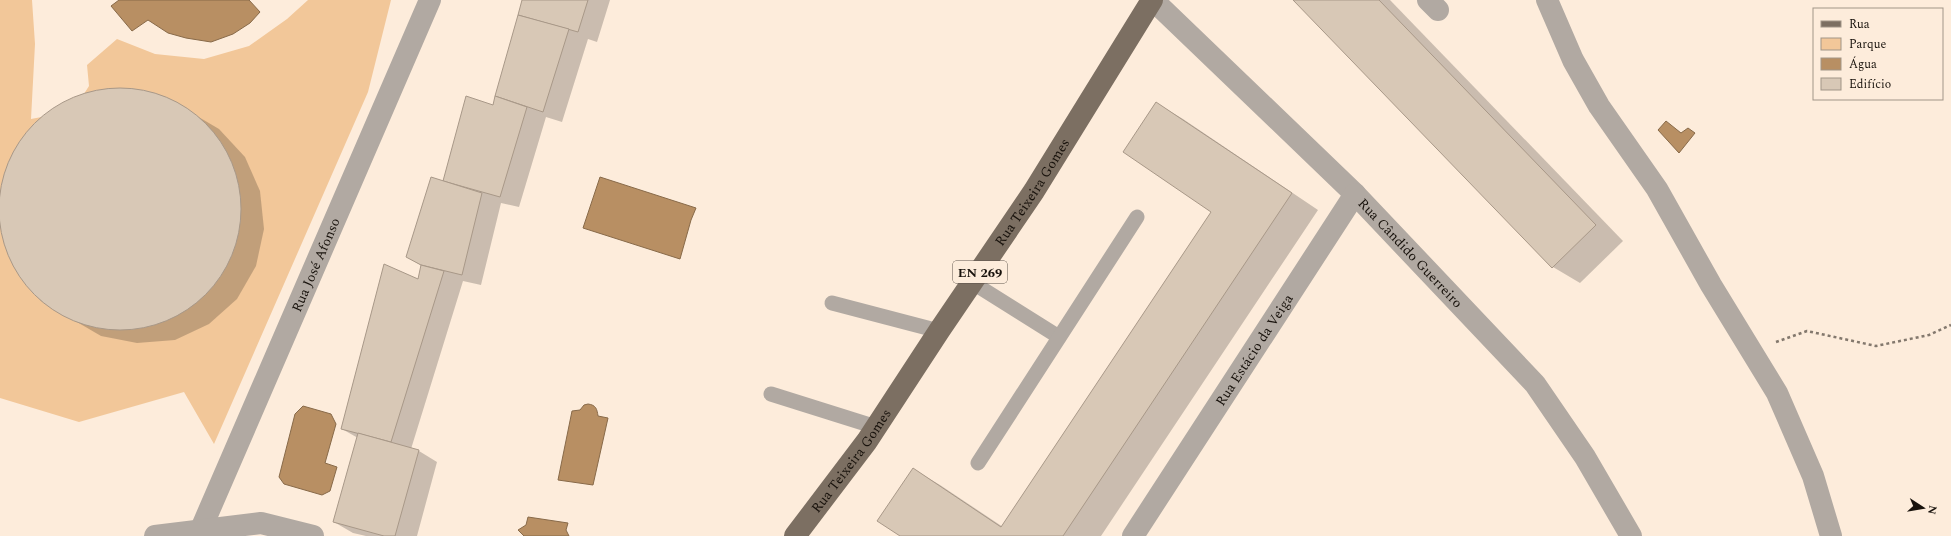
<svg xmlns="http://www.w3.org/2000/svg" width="1951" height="536" font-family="Spectral,serif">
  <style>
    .green { fill: #f2c799 }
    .water { fill: #b88f63; stroke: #886a49 }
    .shadow { fill: #0003 }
    .building { fill: #d8c8b6; stroke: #a89888 }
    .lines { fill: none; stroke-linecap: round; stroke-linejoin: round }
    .path { stroke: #83786d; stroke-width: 2.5; stroke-dasharray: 3 3; stroke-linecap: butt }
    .service { stroke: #b1a9a2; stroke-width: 15 }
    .minor { stroke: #b1a9a2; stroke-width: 22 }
    .primary { stroke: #7c6f62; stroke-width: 22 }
    .labels { text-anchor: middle; stroke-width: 3; stroke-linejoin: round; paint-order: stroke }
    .shield { fill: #fdecdb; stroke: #5d534a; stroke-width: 1 }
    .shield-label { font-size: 13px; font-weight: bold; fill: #18120c }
    .street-label { font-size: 14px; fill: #18120c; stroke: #fdecdb }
  </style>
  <rect width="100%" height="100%" fill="#fdecdb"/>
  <path class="green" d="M0 0H32L35 44 31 119 73 111 89 86 87 65 117 39 155 54 204 59 249 46 287 19 308 0H391L368 92 214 444 184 392 79 422 0 398Z"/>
  <g class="water">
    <path d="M119 0H249L260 12 250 23 233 34 211 42 186 38 168 33 148 20 132 31 111 6Z"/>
    <path d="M1666 121 1681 133 1688 128 1695 133 1679 153 1658 130Z"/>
    <path d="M600 177 696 208 691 220 680 259 583 228Z"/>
    <path d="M588 404C596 405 597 409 598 416L608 418 593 485 558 480 572 411 580 410 584 405Z"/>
    <path d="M303 406 331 414 336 424 325 463 337 467 330 491 322 495 284 484 279 477 295 414Z"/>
    <path d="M528 517 568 523 566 530 569 536H524L518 530 526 525Z"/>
  </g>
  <g class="shadow">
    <path d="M523 0H610L597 42 588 39 562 122 546 117 519 207 501 203 481 285 463 281 411 449 419 451 437 462 417 536H366L353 533 334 522 358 438 342 429 418 281 422 266 407 257 444 182 493 106Z"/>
    <path d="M1295 0H1390L1623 241 1580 283 1553 267Z"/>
    <path d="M122 88 163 96 219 129 245 157 260 191 264 229 256 266 237 299 209 324 175 340 137 343 101 336 41 301 15 268 1 228 2 187 17 147 44 116 81 95Z"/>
    <path d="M1156 103 1183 119 1318 210 1101 536H902L913 469 940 485 1003 527 1213 212Z"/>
  </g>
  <g class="building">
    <path d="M522 0H588L578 32 518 15Z"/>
    <path d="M1293 0H1379L1596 225 1552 268Z"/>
    <path d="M518 15 569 29 543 112 495 96Z"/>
    <circle cx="120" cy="209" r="121"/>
    <path d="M466 96 493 105 495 96 527 107 500 197 443 181Z"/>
    <path d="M1156 102 1292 193 1063 536H900L877 521 913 468 1001 527 1211 212 1123 152Z"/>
    <path d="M431 177 482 193 462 275 421 265 406 257Z"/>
    <path d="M384 264 418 279 421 265 444 271 391 442 341 429Z"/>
    <path d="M358 433 419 450 395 536H384L333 522Z"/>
  </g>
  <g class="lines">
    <path class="path" d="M1776 342 1807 331 1876 346 1929 335 1951 325"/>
    <g class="service">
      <path d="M973 283 1059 337"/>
      <path d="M832 303 939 331"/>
      <path d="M771 394 876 427"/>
      <path d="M978 463 1137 217"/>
    </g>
    <g class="minor">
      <path id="s1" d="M1153 0 1355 194 1535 384 1585 457 1631 536"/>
      <path d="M1428 0 1438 10"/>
      <path d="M1547 0 1573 60 1599 106 1657 189 1711 285 1777 393 1813 476 1831 536"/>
      <path id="s2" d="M201 529 430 0"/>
      <path d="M155 536 261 523 313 536"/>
      <path id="s3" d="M1133 536 1355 194"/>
    </g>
    <path class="primary" id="s4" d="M795 536 867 441 939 331 1034 191 1152 0"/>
  </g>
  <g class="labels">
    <rect class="shield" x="953" y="261" width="54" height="22" rx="3"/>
    <g class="shield-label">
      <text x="980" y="277">EN 269</text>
    </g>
    <g class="street-label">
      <text dy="5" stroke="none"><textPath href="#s4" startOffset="418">Rua Teixeira Gomes</textPath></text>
      <text dy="5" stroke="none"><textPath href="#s1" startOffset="361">Rua Cândido Guerreiro</textPath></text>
      <text dy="5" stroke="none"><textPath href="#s2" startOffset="288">Rua José Afonso</textPath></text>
      <text dy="5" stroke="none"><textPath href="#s3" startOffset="222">Rua Estácio da Veiga</textPath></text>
      <text dy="5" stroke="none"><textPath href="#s4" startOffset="94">Rua Teixeira Gomes</textPath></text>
    </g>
  </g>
  <rect x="1813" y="8" width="130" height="92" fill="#fdecdb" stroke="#a19588"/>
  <rect x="1821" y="21" width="20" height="6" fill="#7c6f62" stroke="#a19588"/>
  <text x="1849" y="28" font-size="12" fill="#18120c">Rua</text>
  <rect x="1821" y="38" width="20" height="12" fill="#f2c799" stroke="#a19588"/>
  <text x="1849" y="48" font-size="12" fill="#18120c">Parque</text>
  <rect x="1821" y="58" width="20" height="12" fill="#b88f63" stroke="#a19588"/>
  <text x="1849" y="68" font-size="12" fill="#18120c">Água</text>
  <rect x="1821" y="78" width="20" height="12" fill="#d8c8b6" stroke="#a19588"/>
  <text x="1849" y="88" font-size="12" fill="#18120c">Edifício</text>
  <g transform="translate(1923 508) rotate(102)" stroke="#fdecdb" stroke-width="3" paint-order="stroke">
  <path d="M0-3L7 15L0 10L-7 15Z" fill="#18120c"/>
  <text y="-6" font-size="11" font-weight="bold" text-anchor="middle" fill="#18120c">N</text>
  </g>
</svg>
